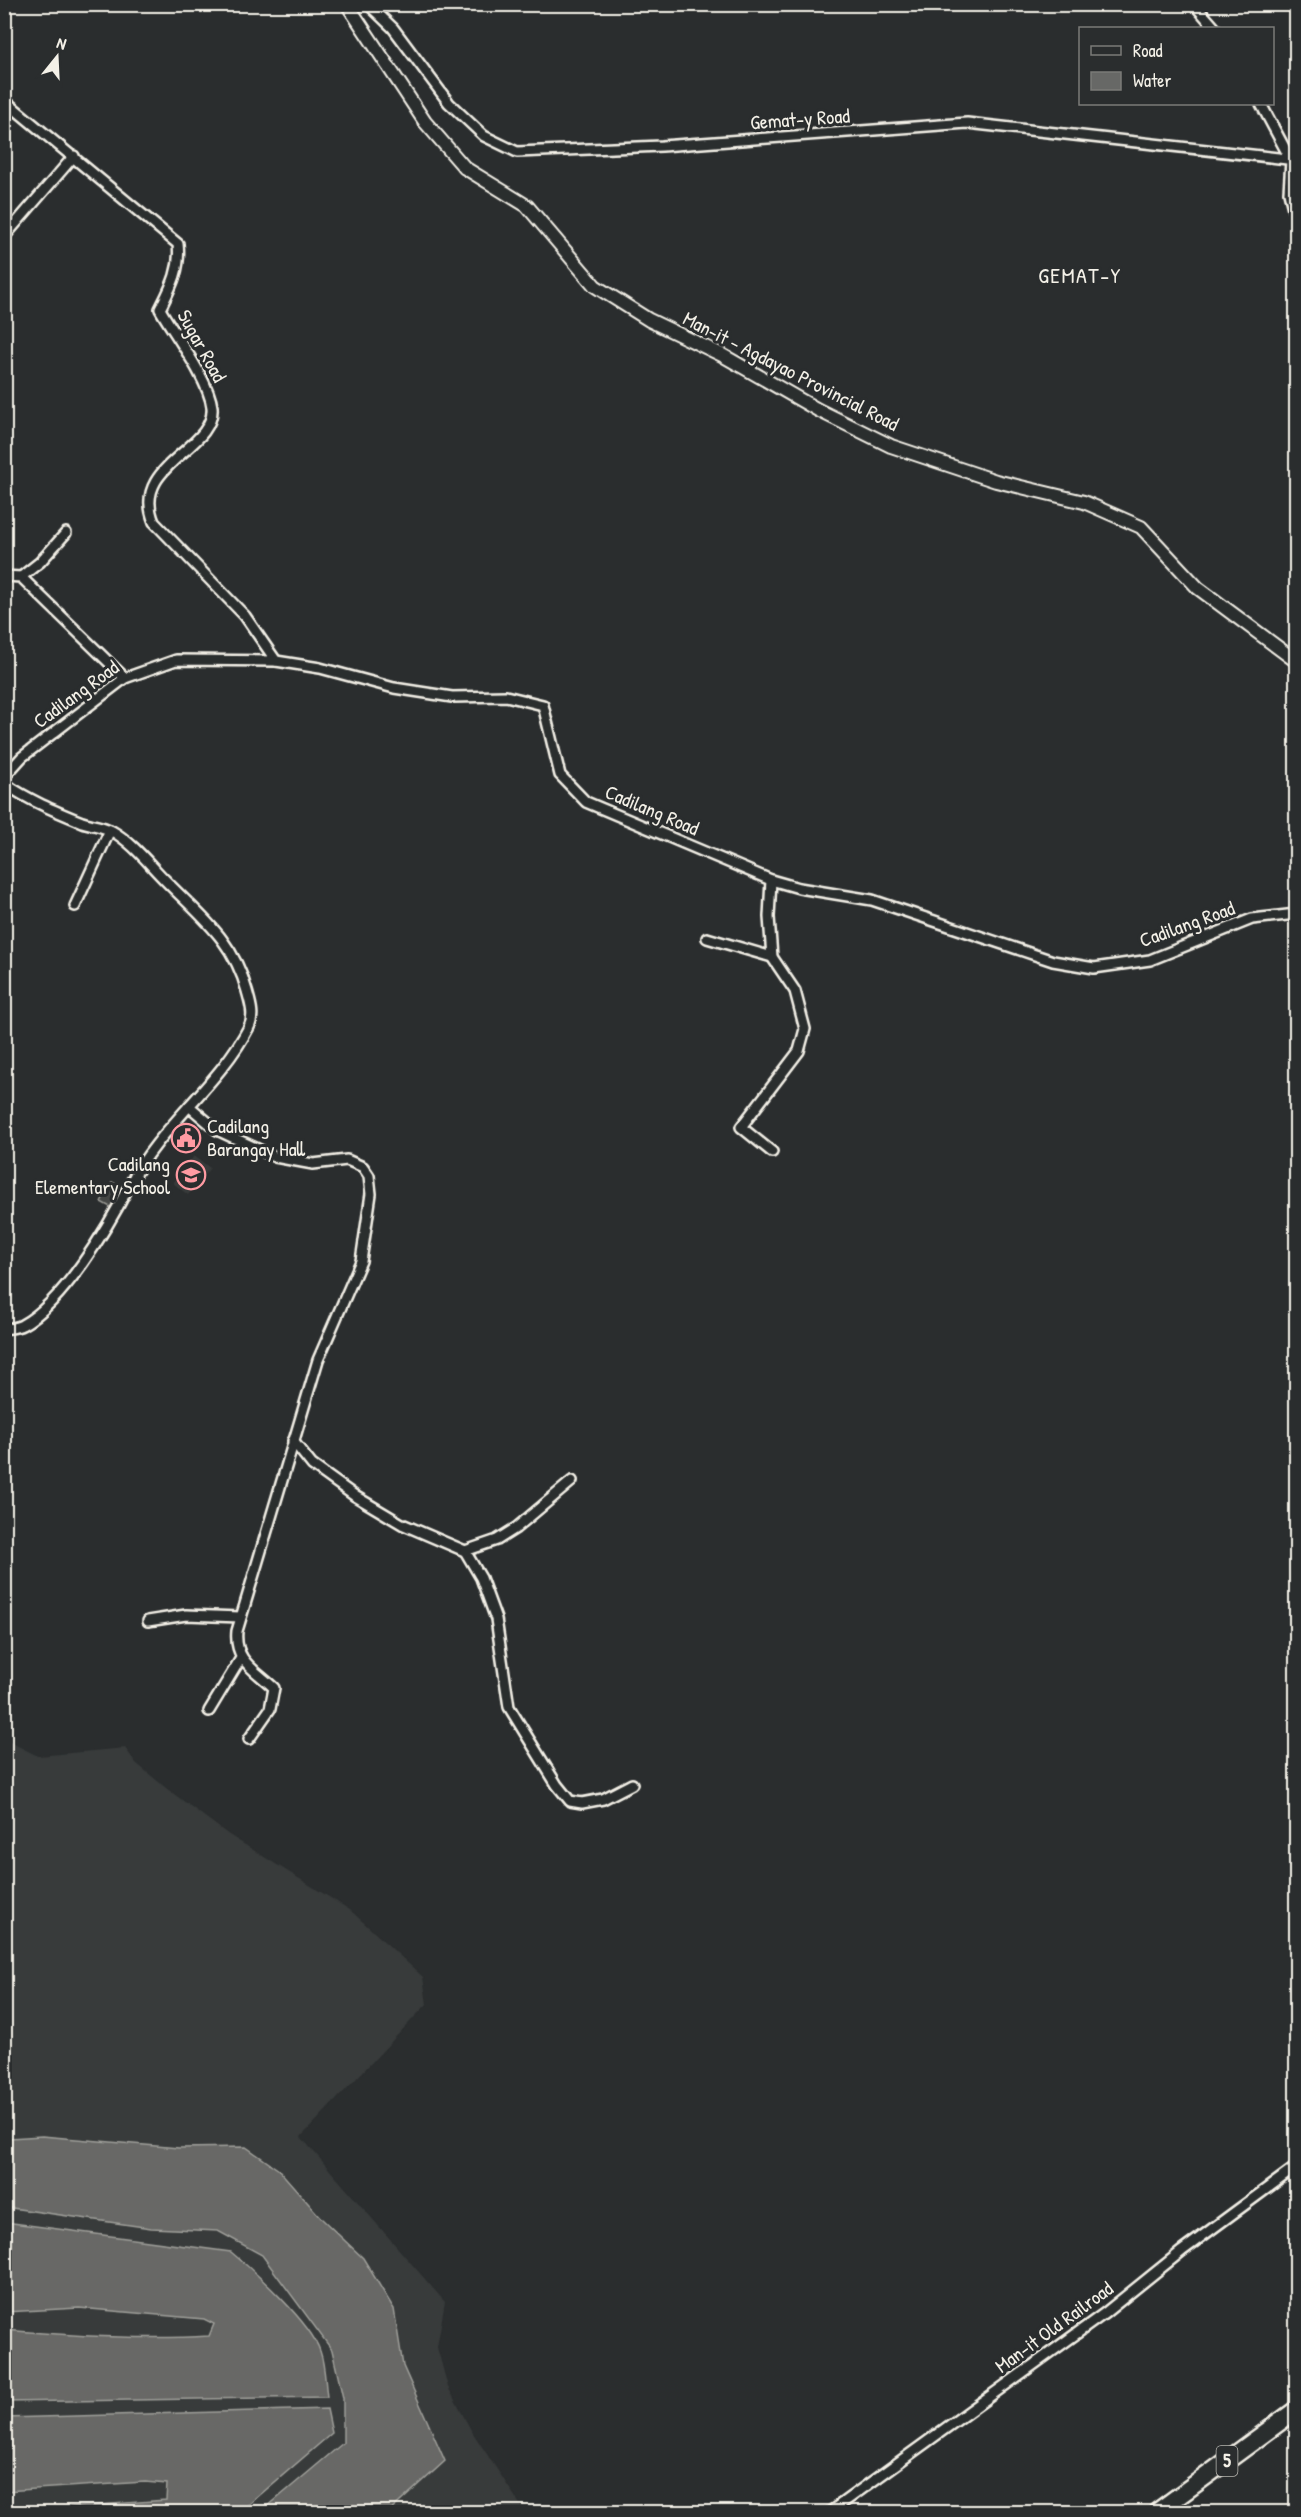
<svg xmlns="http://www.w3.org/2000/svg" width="1301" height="2517" font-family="'Patrick Hand',sans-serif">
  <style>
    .built { fill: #373a3a }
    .green { fill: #444645; stroke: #9c9c96; stroke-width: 1.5 }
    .water { fill: #676866; stroke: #9f9f9a; stroke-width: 1.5 }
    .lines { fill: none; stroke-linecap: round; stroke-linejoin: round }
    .street-casing { stroke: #f4f1e8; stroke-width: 14 }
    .secondary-casing { stroke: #f4f1e8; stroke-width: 16 }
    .highway-casing { stroke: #f4f1e8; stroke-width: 21 }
    .street { stroke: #2a2d2e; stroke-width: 9 }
    .secondary { stroke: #2a2d2e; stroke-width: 12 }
    .highway { stroke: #2a2d2e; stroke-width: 16 }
    .labels { text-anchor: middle; stroke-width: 6; stroke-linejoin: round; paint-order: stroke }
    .shield { fill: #2a2d2e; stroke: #b7b6b0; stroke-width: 1.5 }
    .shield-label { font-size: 18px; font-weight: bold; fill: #f4f1e8 }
    .street-label { font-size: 20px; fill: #f4f1e8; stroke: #2a2d2e }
    .poi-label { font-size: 20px; fill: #f4f1e8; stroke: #2a2d2e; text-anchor: start }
    .quarter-label { font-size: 22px; letter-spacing: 1.5px; fill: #f4f1e8; stroke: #2a2d2e }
  </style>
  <rect width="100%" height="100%" fill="#2a2d2e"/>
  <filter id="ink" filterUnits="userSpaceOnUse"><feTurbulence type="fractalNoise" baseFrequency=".0167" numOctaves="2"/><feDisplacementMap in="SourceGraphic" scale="12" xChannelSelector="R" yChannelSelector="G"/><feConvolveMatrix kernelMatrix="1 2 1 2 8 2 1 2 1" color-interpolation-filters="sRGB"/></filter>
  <g filter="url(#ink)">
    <g class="built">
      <path d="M194 1156 210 1168 188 1195 173 1183Z"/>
      <path d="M4 1739 38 1756 125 1748 136 1763 166 1788 229 1835 350 1910 423 1977 427 2004 301 2137 445 2302 437 2347 448 2387 471 2430 525 2512H5Z"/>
    </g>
    <path class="green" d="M112 1182 124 1188 112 1208 101 1202Z"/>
    <g class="water">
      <path d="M42 2136 179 2148 246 2147 279 2170 322 2219 363 2258 394 2309 403 2366 445 2461 389 2512H261L343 2443V2398L332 2350 262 2255 218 2231 151 2228 5 2207V2141L9 2138Z"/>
      <path d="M5 2222 231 2252C254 2271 311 2323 320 2351 325 2365 325 2382 327 2397L5 2402V2330C72 2336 141 2340 209 2336L214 2324 204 2319 79 2308 5 2312Z"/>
      <path d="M327 2409 332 2433 240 2512H5L166 2500 167 2484 145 2482 5 2491V2418Z"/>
    </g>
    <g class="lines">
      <g class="street-casing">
        <g id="street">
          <path d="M368 4 393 28 449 103 484 136 517 152 662 146 967 123 1296 160"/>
          <path d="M1194 4 1215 28"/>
          <path d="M4 100 178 244C181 269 171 287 160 309 174 334 209 380 212 407 216 450 130 464 154 522L245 616 276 661"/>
          <path d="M1261 104 1291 160 1289 192 1296 221"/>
          <path d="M4 237 74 156"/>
          <path d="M4 576 21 577 125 678"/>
          <path d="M21 577 40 562 66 533"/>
          <path d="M4 777 22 757 125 678 176 660 276 661 320 668 394 688 452 697 506 696 543 705 560 775 586 802 771 880 799 888 872 900 1053 961 1094 968 1150 960 1252 919 1296 914"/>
          <path d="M4 783C28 800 55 811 82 822 91 825 103 826 112 831 133 843 148 863 165 880 201 917 233 939 247 991 250 1002 255 1016 249 1027 219 1085 160 1126 129 1186 108 1227 63 1303 22 1325 17 1328 10 1328 4 1329"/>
          <path d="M771 880 769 917 772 957 795 991 805 1029 799 1051 741 1127 772 1152"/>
          <path d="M75 906 110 830"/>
          <path d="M707 938 772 957"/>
          <path d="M189 1106 217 1130 275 1157 313 1164 347 1160 363 1167 369 1176 371 1194 361 1261 318 1360 237 1631C234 1661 254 1669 274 1688L270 1709 249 1739"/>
          <path d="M293 1441 312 1465 355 1496 402 1524 465 1551 481 1578 496 1619 509 1707 557 1785 570 1801 582 1803 603 1799 632 1784"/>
          <path d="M465 1551 497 1540 516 1528 572 1481"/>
          <path d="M148 1621 186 1615 240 1617"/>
          <path d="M209 1711 241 1658"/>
          <path d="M830 2512 1105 2313 1182 2251 1296 2167"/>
        </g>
      </g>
      <g class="secondary-casing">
        <path id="secondary" d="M347 4 425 122 465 168 527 206 595 286 649 320 722 355 818 410 891 446 996 481 1084 502 1141 527 1198 588 1296 661"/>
      </g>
      <g class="highway-casing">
        <path id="highway" d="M1157 2512 1296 2410"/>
      </g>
      <use href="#street" class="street"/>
      <use href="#secondary" class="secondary"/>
      <use href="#highway" class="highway"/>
    </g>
  </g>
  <defs>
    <g id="civic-ring" transform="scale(1.5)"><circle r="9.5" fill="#2a2d2e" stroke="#ff9aa2" stroke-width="1.5"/><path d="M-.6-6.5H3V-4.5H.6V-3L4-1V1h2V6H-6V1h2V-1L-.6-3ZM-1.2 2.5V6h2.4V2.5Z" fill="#ff9aa2"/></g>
    <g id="school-ring" transform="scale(1.5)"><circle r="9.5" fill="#2a2d2e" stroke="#ff9aa2" stroke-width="1.5"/><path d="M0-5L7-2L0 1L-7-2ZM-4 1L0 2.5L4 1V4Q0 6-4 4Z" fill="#ff9aa2"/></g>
  </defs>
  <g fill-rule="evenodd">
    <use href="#civic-ring" x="186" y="1138"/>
    <use href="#school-ring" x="191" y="1175"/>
  </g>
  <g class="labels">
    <rect class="shield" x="1216.5" y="2446" width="21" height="30" rx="4.5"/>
    <g class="shield-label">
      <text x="1227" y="2467">5</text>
    </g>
    <g class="street-label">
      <text transform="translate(800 119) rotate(-4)" y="7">Gemat-y Road</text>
      <text transform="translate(202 346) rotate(61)" y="7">Sugar Road</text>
      <text transform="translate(791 371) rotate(27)" y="7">Man-it – Agdayao Provincial Road</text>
      <text transform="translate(76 694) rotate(-36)" y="7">Cadilang Road</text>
      <text transform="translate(652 810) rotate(23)" y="7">Cadilang Road</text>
      <text transform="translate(1187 924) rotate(-20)" y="7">Cadilang Road</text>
      <text transform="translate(1054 2327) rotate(-36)" y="7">Man-it Old Railroad</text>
    </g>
    <g class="poi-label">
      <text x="207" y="1133">Cadilang<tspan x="207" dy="23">Barangay Hall</tspan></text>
      <text x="170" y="1171" text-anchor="end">Cadilang<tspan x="170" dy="23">Elementary School</tspan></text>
    </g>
    <g class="quarter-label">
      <text x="1080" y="283">GEMAT-Y</text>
    </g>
  </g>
  <rect width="1301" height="2517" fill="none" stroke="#2a2d2e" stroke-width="24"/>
  <rect x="12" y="12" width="1277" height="2493" fill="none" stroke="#f4f1e8" stroke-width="2" filter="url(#ink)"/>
  <rect x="1079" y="27" width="195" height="78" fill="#2a2d2e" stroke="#7b7b78" stroke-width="1.5"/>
  <rect x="1091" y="46" width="30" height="9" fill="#2a2d2e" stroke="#7b7b78" stroke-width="1.5"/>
  <text x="1133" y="57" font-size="18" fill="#f4f1e8">Road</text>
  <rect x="1091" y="72" width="30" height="18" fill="#676866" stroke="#7b7b78" stroke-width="1.5"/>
  <text x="1133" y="87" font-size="18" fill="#f4f1e8">Water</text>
  <g transform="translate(57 57) rotate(18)" stroke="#2a2d2e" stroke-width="4.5" paint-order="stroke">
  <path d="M0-4.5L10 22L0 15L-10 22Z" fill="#f4f1e8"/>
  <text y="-9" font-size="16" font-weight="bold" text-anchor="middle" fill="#f4f1e8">N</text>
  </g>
</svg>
